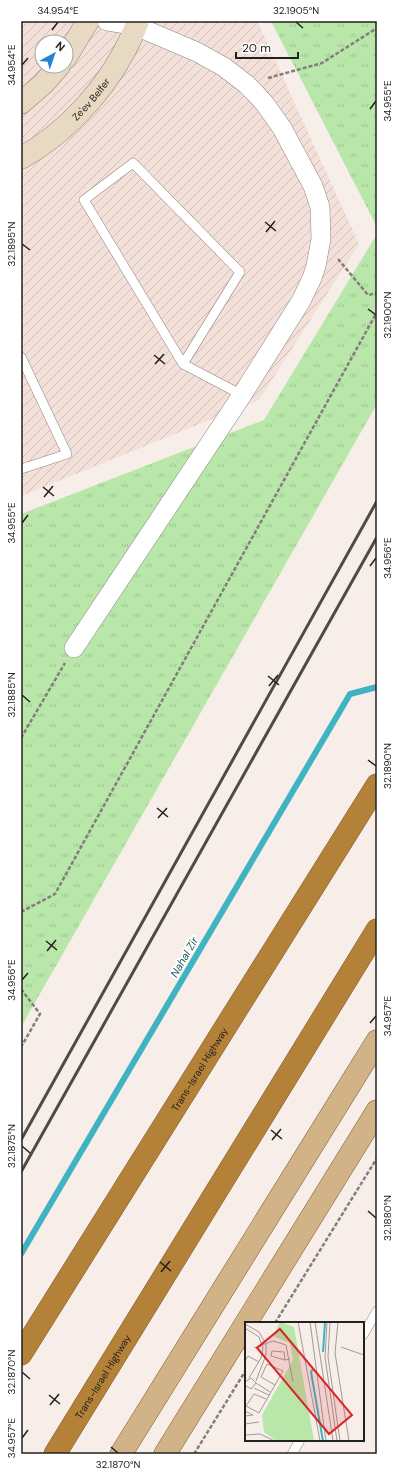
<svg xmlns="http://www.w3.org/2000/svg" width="398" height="1475" font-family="'DM Sans',sans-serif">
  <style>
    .industrial { fill: url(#industrial-furrows); fill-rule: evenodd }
    .grass { fill: url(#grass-tufts) }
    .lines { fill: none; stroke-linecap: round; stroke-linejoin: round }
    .stream { stroke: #40b3c2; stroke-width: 6 }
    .lane-casing { stroke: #908683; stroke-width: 10 }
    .street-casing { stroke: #908683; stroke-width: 20 }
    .secondary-casing { stroke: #908683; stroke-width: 23 }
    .primary-casing { stroke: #815f2f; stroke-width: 23 }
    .highway-casing { stroke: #815f2f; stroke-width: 23 }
    .path { stroke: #847e7b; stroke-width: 2.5; stroke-dasharray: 4 2; stroke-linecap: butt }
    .lane { stroke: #fff; stroke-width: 9 }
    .street { stroke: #fff; stroke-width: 19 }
    .secondary { stroke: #e8d9c3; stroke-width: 22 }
    .primary { stroke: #d2b388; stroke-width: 22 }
    .highway { stroke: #b48138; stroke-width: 22 }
    .rail { stroke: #4e4a48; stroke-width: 3 }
    .ticks { fill: none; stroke: #23201e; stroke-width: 1.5 }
    .labels { text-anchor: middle; stroke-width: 4; stroke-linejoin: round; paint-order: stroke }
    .street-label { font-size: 10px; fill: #23201e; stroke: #fff }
    .water-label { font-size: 11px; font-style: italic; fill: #1a5962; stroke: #fff }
    .inset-river { fill: none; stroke: #40b3c2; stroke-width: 2 }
    .inset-road { fill: none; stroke: #a29b98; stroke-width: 1 }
    .view { fill: #d62828; fill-opacity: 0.15; stroke: #d62828; stroke-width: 2 }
    .inset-edge { fill: none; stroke: #23201e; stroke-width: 2 }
    .neatline { fill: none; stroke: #23201e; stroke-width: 1.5 }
    .ticks-label { font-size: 10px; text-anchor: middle; fill: #23201e }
  </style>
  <defs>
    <pattern id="industrial-furrows" width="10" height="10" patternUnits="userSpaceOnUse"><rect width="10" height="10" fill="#f2e0d9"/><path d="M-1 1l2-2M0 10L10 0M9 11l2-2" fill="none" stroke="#cfc0ba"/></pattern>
    <pattern id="grass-tufts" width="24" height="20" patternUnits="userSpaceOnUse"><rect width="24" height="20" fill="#b8e7a9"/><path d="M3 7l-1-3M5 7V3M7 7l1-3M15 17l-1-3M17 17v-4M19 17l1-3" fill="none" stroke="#9ec691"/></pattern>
  </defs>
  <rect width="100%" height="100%" fill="#f7ede9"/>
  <path class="industrial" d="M21 21H257L359 244 259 400 21 496ZM42 42H66V66H42Z"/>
  <g class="grass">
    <path d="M271 21H377V227Z"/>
    <path d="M377 234V404L21 1027V514L264 420Z"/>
  </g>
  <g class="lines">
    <path class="stream" d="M21 1254 350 694 377 687"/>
    <g class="lane-casing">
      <g id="lane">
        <path d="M21 357 67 454 21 469"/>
        <path d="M183 364 240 272 133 163 84 200 183 364 242 395"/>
        <path d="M363 1335 377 1311"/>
        <path d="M292 1454 300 1440"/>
      </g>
    </g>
    <g class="street-casing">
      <path id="street" d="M74 648 242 395 301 301 312 278 316 266 321 239 320 207 313 186 282 128 265 104 256 94 246 84 224 67 197 52 136 26 107 21"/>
    </g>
    <g class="secondary-casing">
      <g id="secondary">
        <path d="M66 57 88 21"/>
        <path d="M21 103 43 84 59 66"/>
        <path id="s1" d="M21 158C73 129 117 77 138 21"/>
      </g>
    </g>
    <g class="primary-casing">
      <g id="primary">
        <path d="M121 1454 377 1041"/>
        <path d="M165 1454 377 1111"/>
      </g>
    </g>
    <g class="highway-casing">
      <g id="highway">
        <path id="s2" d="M21 1354 377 785"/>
        <path id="s3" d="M55 1454 377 930"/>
      </g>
    </g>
    <g class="path">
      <path d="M268 78 322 63 377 28"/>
      <path d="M338 259 368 295 377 293"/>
      <path d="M21 738 65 663"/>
      <path d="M21 912 55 894 377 312"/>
      <path d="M21 989 40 1014 21 1047"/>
      <path d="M275 1323 377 1158"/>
      <path d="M194 1454 246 1370"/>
    </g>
    <use href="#lane" class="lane"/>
    <use href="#street" class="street"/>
    <use href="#secondary" class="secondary"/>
    <use href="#primary" class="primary"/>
    <use href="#highway" class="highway"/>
    <g class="rail">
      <path d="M21 1140 377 501"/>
      <path d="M21 1172 377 537"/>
    </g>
  </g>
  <path class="ticks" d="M296 22 303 28M52 30 58 22M22 65 28 58M370 109 376 101M265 222 276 231M266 232 275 221M22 244 30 250M368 309 376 315M154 355 165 364M155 364 164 354M43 487 54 496M44 497 53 486M22 523 28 515M370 566 376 558M268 676 279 685M269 686 278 675M22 695 30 702M368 760 376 766M157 808 168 817M158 818 167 808M46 941 57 950M47 951 56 940M22 980 28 973M370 1023 376 1016M271 1130 282 1139M272 1140 281 1129M22 1146 30 1153M368 1211 376 1218M160 1262 171 1271M161 1272 170 1261M22 1372 30 1379M49 1395 60 1404M50 1405 59 1394M22 1438 28 1430M111 1447 118 1453"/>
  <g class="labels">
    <g class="street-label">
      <text dy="4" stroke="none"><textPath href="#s1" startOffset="92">Ze'ev Belfer</textPath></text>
      <text dy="4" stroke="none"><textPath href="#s2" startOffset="336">Trans-Israel Highway</textPath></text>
      <text dy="4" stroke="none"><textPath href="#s3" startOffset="91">Trans-Israel Highway</textPath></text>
    </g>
    <g class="water-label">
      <text transform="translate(184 957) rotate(-60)" y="4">Nahal Zir</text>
    </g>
  </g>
  <g transform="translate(245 1322)">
    <rect width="119" height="119" fill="#f7ede9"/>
    <path d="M35 0 49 5 69 119H32L19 110 17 93 48 38 45 21 28 14Z" fill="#b8e7a9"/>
    <path class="inset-river" d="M78 30 80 0M68 47 66 50 78 119"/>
    <path class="inset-road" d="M53 0 75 119M65 0 81 119M70 0 88 119M82 0 80 35 92 119M85 0 83 35 95 119M93 0 90 31 104 119M0 2 14 10 21 22V33L11 59M0 6 14 15 18 26 16 36 4 56M96 25 119 33M9 26 28 19 41 23 48 60M40 38 39 30 27 29 26 34 40 38 45 37M0 39 3 34 14 40M0 60 6 56 11 61 6 67 0 63M11 61 25 70M9 66 24 73M21 77 9 72 1 84 14 91 38 49 22 42 16 55 30 63M0 89 8 93 0 94M0 102 14 100M0 113 15 112 30 119"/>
    <path class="view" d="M35 7 107 93 84 112 12 26Z"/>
    <rect width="119" height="119" class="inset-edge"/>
  </g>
  <rect width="398" height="1475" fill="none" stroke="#ffffff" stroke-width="44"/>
  <g transform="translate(54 54) rotate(40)"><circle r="19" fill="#ffffff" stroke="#a7a6a5"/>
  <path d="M0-3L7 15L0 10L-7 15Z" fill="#2783d0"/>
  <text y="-6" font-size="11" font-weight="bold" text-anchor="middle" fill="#23201e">N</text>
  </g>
  <path d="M236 52v6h62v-6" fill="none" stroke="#23201e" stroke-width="2"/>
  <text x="242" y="52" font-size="12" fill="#23201e" stroke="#ffffff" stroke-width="3" paint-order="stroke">20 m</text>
  <rect x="22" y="22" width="354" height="1431" class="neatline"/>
  <g class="ticks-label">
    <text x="58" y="14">34.954°E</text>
    <text x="296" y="14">32.1905°N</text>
    <text transform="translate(11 65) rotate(-90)" y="4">34.954°E</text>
    <text transform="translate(387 101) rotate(-90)" y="4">34.955°E</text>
    <text transform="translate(11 244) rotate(-90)" y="4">32.1895°N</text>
    <text transform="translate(387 315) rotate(-90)" y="4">32.1900°N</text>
    <text transform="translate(11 523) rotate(-90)" y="4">34.955°E</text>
    <text transform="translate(387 558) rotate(-90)" y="4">34.956°E</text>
    <text transform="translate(11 695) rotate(-90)" y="4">32.1885°N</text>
    <text transform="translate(387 766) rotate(-90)" y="4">32.1890°N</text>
    <text transform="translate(11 980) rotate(-90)" y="4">34.956°E</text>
    <text transform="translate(387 1016) rotate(-90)" y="4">34.957°E</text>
    <text transform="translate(11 1146) rotate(-90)" y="4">32.1875°N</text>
    <text transform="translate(387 1218) rotate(-90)" y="4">32.1880°N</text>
    <text transform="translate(11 1372) rotate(-90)" y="4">32.1870°N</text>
    <text transform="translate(11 1438) rotate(-90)" y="4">34.957°E</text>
    <text x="118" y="1468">32.1870°N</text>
  </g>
</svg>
